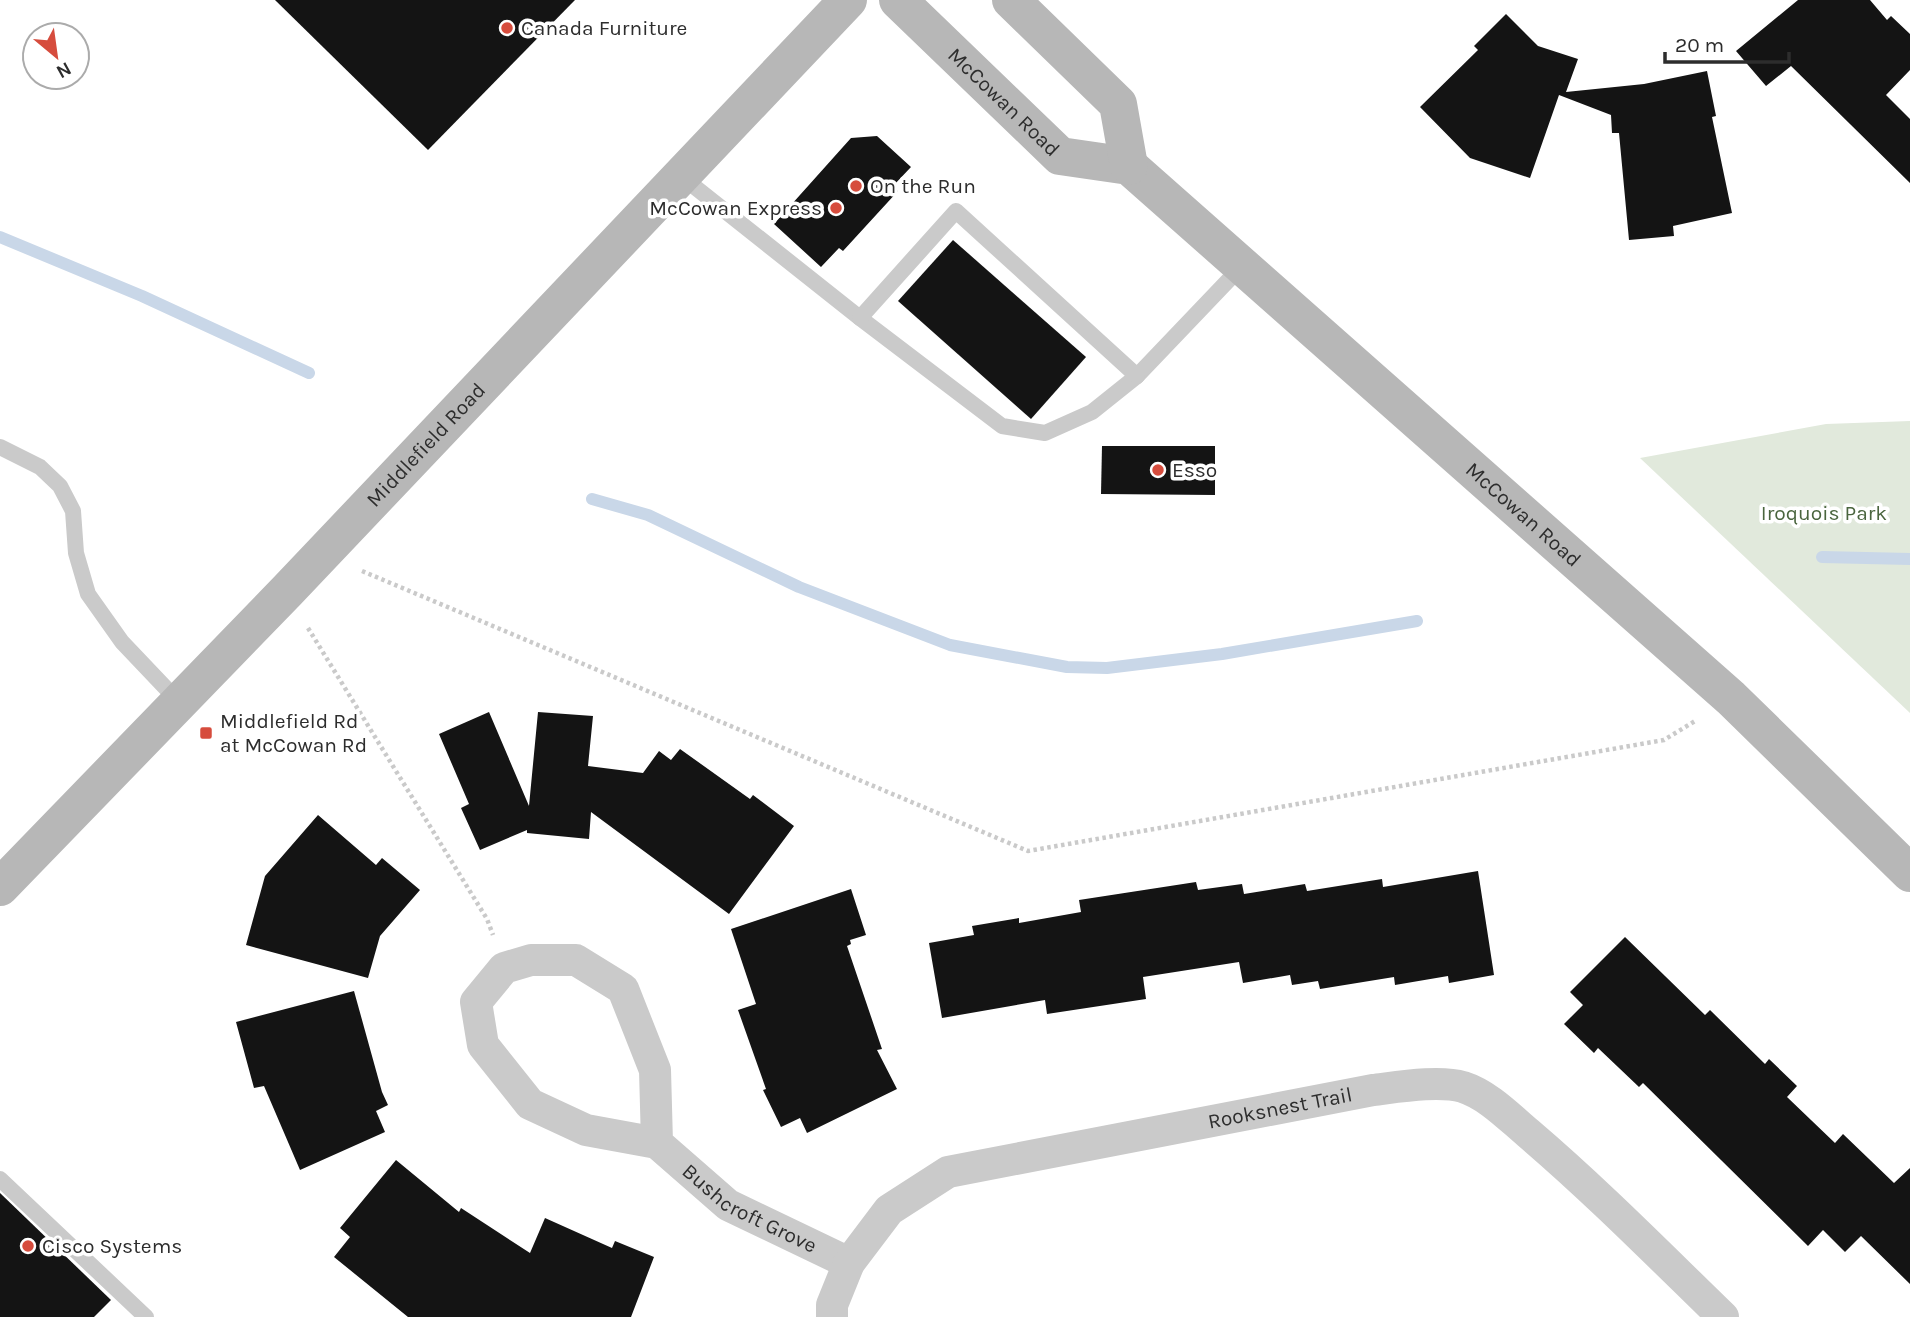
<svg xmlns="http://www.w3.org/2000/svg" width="1910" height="1317" font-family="Karla,sans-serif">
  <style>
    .green { fill: #e1e9dc }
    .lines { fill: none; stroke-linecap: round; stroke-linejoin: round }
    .stream { stroke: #c9d7e8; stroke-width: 12 }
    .building { fill: #141414 }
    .path { stroke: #cacaca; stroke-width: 4.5; stroke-dasharray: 3.5 3.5; stroke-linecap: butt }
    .lane { stroke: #cacaca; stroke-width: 16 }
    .street { stroke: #cacaca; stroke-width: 32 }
    .secondary { stroke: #b7b7b7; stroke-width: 38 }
    .poi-dot { fill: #d64c3d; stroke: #fff; stroke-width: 2.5 }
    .labels { text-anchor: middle; stroke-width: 7; stroke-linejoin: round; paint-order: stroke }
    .poi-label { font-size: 21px; fill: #2d2d2d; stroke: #fff; text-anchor: start }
    .street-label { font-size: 21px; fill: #2d2d2d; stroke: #fff }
    .park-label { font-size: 21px; fill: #4a653e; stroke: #fff }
  </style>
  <rect width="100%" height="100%" fill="#fff"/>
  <path class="green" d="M1910 421V713L1640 458 1826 424Z"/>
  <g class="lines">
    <g class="stream">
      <path d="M0 237 142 296 309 373"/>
      <path d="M592 499 648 515 799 587 950 645 1067 667 1107 668 1222 654 1417 621"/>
      <path d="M1822 557 1910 559"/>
    </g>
  </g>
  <g class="building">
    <path d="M275 0H575L428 150Z"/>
    <path d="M1798 0H1870L1887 20 1891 16 1910 34V70L1886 95 1910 119V183L1791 66 1766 86 1736 51Z"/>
    <path d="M1506 14 1538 46 1578 59 1566 92 1644 84 1707 71 1716 116 1712 117 1732 213 1673 226 1674 236 1629 240 1619 133H1612L1611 115 1559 95 1530 178 1470 158 1420 107 1478 50 1474 46Z"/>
    <path d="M877 136 911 167 893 186 898 191 843 251 839 248 821 267 774 224 851 138Z"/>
    <path d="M953 240 1086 357 1031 419 898 301Z"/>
    <path d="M1102 446H1215V495L1101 494Z"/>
    <path d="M489 712 529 806 538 712 593 716 588 766 643 773 659 751 671 760 680 749 750 799 753 795 794 826 729 914 591 812 589 839 527 833V830L480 850 461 808 469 804 439 734Z"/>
    <path d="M318 815 376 865 382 858 420 890 380 936 368 978 246 945 265 876Z"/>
    <path d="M1478 871 1494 975 1449 983 1448 976 1395 985 1394 977 1320 989 1318 981 1292 985 1290 975 1243 983 1239 962 1143 977 1146 999 1047 1014 1045 1000 942 1018 929 943 974 935 972 926 1019 918V923L1081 912 1079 900 1196 882 1198 890 1242 884 1244 894 1305 884 1307 891 1382 879 1383 887Z"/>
    <path d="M851 889 866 935 850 940 851 944 847 946 882 1049 877 1050 897 1089 807 1133 800 1118 781 1127 763 1090 766 1089 738 1010 756 1004 731 929Z"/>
    <path d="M1625 937 1705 1015 1710 1010 1765 1064 1769 1059 1797 1086 1787 1097 1835 1143 1843 1134 1894 1183 1910 1168V1284L1861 1236 1845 1252 1823 1230 1808 1246 1643 1083 1639 1087 1598 1048 1594 1053 1564 1024 1583 1005 1570 992Z"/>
    <path d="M354 991 382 1092 388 1105 376 1111 385 1132 300 1170 264 1086 254 1088 236 1022Z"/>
    <path d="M396 1160 459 1212 461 1208 530 1253 545 1218 612 1248 615 1241 654 1257 631 1317H408L334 1257 350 1237 340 1228Z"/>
    <path d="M0 1193 111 1300 94 1317H0Z"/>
  </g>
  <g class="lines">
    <g class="path">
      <path d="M362 571 1028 851 1664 740 1695 721"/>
      <path d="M308 628 487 919 493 935"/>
    </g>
    <g class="lane">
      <path d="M681 176 860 318 1002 426 1045 433 1092 412 1137 376 1242 266"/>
      <path d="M860 318 956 211 1137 376"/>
      <path d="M0 447 40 467 60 486 73 511 76 553 88 594 122 642 179 702"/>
      <path d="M0 1179 146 1317"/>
    </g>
    <g class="street">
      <path id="s1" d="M657 1143 655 1070 623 989 576 960H531L504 968 476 1002 483 1045 530 1104 586 1130 657 1143 728 1205 849 1263"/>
      <path id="s2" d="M832 1317V1305L849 1263 889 1210 948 1172 1373 1090C1398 1087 1439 1080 1463 1087 1488 1095 1509 1117 1528 1133 1596 1191 1659 1255 1723 1317"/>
    </g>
    <g class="secondary">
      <path id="s3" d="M898 0 1060 156 1129 166 1731 698 1910 873"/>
      <path d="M1011 0 1118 104 1129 166"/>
      <path id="s4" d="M0 887 287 591 848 0"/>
    </g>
  </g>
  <g class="poi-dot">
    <circle cx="507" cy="28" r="7"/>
    <circle cx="856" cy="186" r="7"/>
    <circle cx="836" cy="208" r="7"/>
    <circle cx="1158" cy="470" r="7"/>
    <rect x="199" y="726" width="14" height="14" rx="3.5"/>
    <circle cx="28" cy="1246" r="7"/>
  </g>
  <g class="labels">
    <g class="poi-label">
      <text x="521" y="35">Canada Furniture</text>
      <text x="870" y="193">On the Run</text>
      <text x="822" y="215" text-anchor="end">McCowan Express</text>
      <text x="1172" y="477">Esso</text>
      <text x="220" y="728">Middlefield Rd<tspan x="220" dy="24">at McCowan Rd</tspan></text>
      <text x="42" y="1253">Cisco Systems</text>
    </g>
    <g class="street-label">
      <text dy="7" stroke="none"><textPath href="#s3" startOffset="147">McCowan Road</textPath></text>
      <text dy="7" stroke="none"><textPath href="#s4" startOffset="614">Middlefield Road</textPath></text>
      <text dy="7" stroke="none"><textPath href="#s3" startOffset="821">McCowan Road</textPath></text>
      <text dy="7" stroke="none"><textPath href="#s2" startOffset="532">Rooksnest Trail</textPath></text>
      <text dy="7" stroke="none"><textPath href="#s1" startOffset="700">Bushcroft Grove</textPath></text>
    </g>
    <g class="park-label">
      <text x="1824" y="520">Iroquois Park</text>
    </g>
  </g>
  <g transform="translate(56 56) rotate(151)"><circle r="33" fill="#ffffff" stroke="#ababab" stroke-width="2"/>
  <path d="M0-5L12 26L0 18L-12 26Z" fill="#d64c3d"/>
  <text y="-10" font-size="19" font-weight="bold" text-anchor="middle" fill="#2d2d2d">N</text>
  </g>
  <path d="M1665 52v10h124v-10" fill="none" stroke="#2d2d2d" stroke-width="3.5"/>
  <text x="1675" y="52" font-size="21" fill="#2d2d2d" stroke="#ffffff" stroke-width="5" paint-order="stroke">20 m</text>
</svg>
